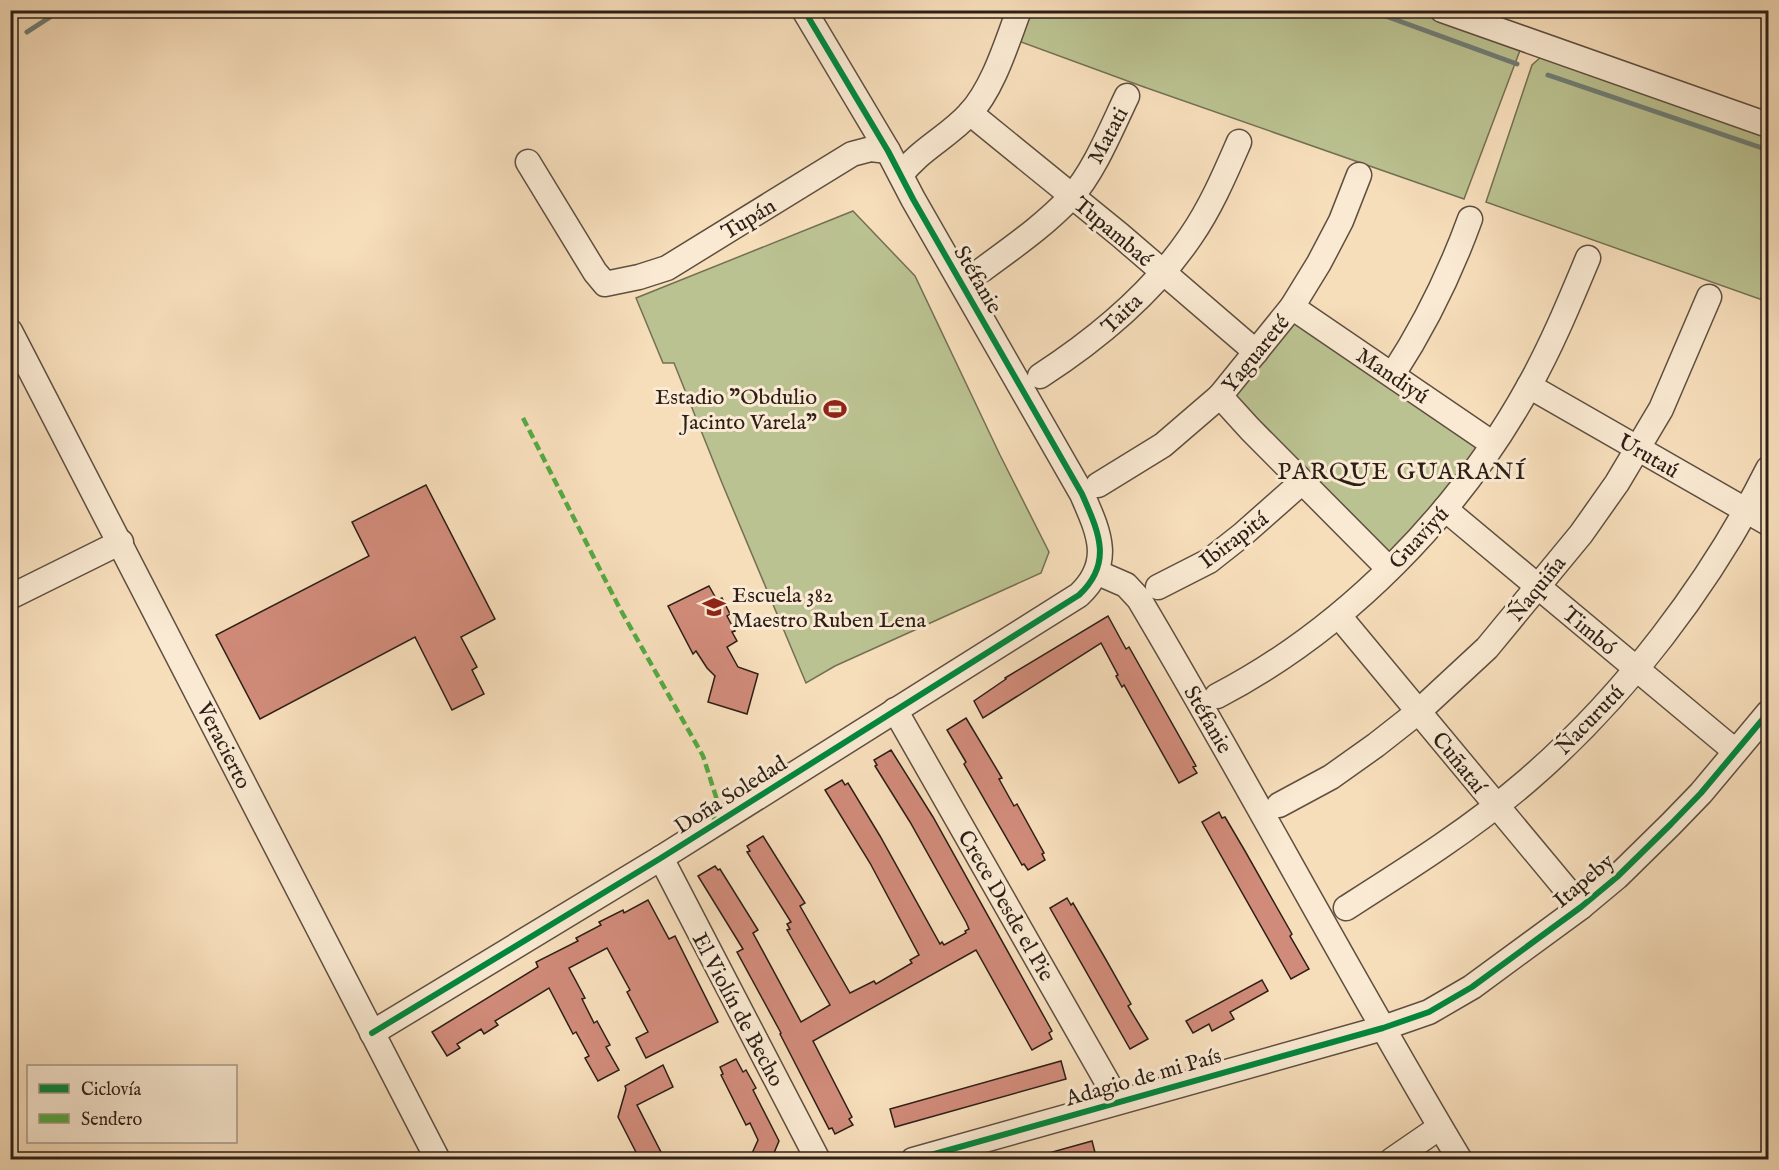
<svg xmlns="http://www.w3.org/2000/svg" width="1779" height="1170" font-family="'IM FELL English',serif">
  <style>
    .grass { fill: #bbc291; stroke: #747054; stroke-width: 1.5 }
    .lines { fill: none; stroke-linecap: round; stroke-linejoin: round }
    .stream { stroke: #707d76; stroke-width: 5 }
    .building { fill: #d18b7a; stroke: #2c1f17; stroke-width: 1.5 }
    .minor-casing { stroke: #5f4f40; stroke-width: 27 }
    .minor { stroke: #faead3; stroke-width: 24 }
    .quiet { stroke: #54aa42; stroke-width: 4.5; stroke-dasharray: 9 4.5; stroke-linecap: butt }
    .cycleway-casing { stroke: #faead3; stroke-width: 10 }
    .cycleway { stroke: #00873e; stroke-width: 6 }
    .labels { text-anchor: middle; stroke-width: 6; stroke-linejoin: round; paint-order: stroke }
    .street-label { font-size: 22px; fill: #2c1f17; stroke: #faead3 }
    .poi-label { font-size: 22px; fill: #2c1f17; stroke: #faead3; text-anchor: end }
    .neighbourhood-label { font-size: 24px; letter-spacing: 1.5px; fill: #2c1f17; stroke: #faead3 }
  </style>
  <rect width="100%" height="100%" fill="#f7debb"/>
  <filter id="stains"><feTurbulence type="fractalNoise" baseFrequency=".00333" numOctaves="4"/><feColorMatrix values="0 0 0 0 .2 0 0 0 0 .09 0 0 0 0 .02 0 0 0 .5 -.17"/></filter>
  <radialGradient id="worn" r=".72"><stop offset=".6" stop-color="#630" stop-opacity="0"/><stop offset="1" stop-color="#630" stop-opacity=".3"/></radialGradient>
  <g class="grass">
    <path d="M1429 10 1522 45 1464 199 1144 87 1021 42 1020 38 1029 11Z"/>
    <path d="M1542 56 1768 130V302L1486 202 1532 65Z"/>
    <path d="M853 211 915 276 1000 455 1049 552 1041 573 835 666 806 683 722 483 674 363H663L636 298Z"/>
    <path d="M1294 320 1476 446V453L1398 550 1386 553 1236 403 1234 385Z"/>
  </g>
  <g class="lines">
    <g class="stream">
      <path d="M1369 10 1517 64"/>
      <path d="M27 32 61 10"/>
      <path d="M1548 75 1768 150"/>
    </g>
  </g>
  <g class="building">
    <path d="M426 485 495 619 461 637 477 667 472 670 484 694 452 710 415 637 260 719 216 635 369 556 352 522Z"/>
    <path d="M709 586 717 600 722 598 730 614 727 616 735 631 732 632 737 641 727 647 738 667 758 674 747 714 708 702 715 676 707 668 696 651 693 654 668 606Z"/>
    <path d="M1108 616 1126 649 1129 647 1196 766 1193 767 1197 773 1179 783 1124 685 1122 687 1116 676 1118 675 1101 643 983 718 974 701 1006 679 1005 678Z"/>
    <path d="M966 718 1002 778 999 779 1014 806 1017 804 1044 853 1042 854 1045 860 1028 870 1024 864 1022 865 964 764 966 762 947 730Z"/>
    <path d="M891 750 933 817 1052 1031 1049 1033 1052 1039 1032 1050 976 950 813 1041 852 1117 849 1119 853 1125 835 1134 832 1128 829 1129 780 1034 781 1033 737 952 743 949 698 876 715 866 718 870 720 869 758 930 753 933 801 1022 830 1005 787 930 790 929 787 924 791 922 747 852 750 851 747 846 763 836 805 903 800 906 850 993 874 981 876 984 912 963 910 960 919 955 870 863 825 790 842 780 845 785 848 783 880 836 940 944 942 942 944 945 966 933 965 931 969 929 966 922 910 822 875 766 877 765 874 760Z"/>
    <path d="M1219 812 1222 818 1225 817 1245 851 1292 934 1290 936 1309 969 1291 979 1202 822Z"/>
    <path d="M1067 898 1071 905 1073 903 1105 958 1131 1004 1128 1006 1148 1039 1130 1049 1050 908Z"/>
    <path d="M648 900 669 939 675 936 718 1022 646 1058 636 1038 648 1032 627 992 630 990 607 948 569 968 585 998 582 999 594 1023 597 1021 610 1045 606 1047 619 1070 598 1081 585 1058 589 1056 576 1032 573 1034 549 988 495 1021 498 1025 484 1034 481 1029 457 1044 460 1048 447 1056 432 1032 538 967 536 962 578 941 576 938 601 925 599 922 623 910 624 913Z"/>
    <path d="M1262 980 1268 991 1230 1012 1234 1019 1212 1031 1209 1024 1193 1033 1186 1021Z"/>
    <path d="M736 1059 743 1072 746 1070 756 1088 753 1090 779 1141 771 1160H749L758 1140 750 1123 746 1125 721 1075 723 1074 720 1067Z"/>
    <path d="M1061 1061 1066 1079 895 1127 890 1109Z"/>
    <path d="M663 1065 673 1087 637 1105 665 1160H640L618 1117 626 1089 625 1086Z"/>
    <path d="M1092 1141 1097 1160H1039L1038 1156Z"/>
  </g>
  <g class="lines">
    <g class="minor-casing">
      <g id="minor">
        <path d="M1442 10 1768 125"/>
        <path d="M970 113 1120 235 1256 352"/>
        <path d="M528 162 595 272 605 284 639 277 667 268 852 154 871 149 888 151"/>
        <path d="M901 175C919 150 948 137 969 114 993 89 1007 42 1019 10"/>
        <path d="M982 270C1013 247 1045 225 1071 197 1094 172 1112 127 1127 96"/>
        <path d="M1292 307 1493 444"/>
        <path d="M10 331 438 1160"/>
        <path d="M1393 374C1425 325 1450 274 1470 219"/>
        <path d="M1040 376C1097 339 1152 294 1191 236 1211 207 1225 174 1239 142"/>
        <path d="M1529 386 1768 523"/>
        <path d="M1220 396 1250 429 1389 569"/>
        <path d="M1098 485 1163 445 1220 396 1292 307 1319 263 1341 221 1359 175"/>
        <path d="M1445 509 1735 751"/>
        <path d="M1096 572 1126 585 1139 599C1249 784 1349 975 1460 1160"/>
        <path d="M1158 587 1209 561 1242 535 1302 482"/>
        <path d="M10 597 121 542"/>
        <path d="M1339 616 1581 907"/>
        <path d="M1217 696C1346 629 1459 513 1529 386 1552 345 1570 301 1588 258"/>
        <path d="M895 710 1118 1101"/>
        <path d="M1279 805 1331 777 1376 745 1418 712 1487 648 1581 534 1617 483 1661 409 1709 297"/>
        <path d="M661 858 818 1160"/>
        <path d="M1346 908C1409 868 1471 829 1528 780 1624 697 1711 583 1768 469"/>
        <path d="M372 1033 661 858 1079 595C1114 562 1098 531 1082 494L913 199 888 151 804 10"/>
        <path d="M913 1160 1383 1028 1429 1012 1472 987 1581 907 1617 877 1671 824 1701 793 1768 713"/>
        <path d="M1392 1160 1440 1127"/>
      </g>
    </g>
    <use href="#minor" class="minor"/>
    <path class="quiet" d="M523 418 619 607 703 756 717 800 713 826"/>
    <g class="cycleway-casing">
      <g id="cycleway">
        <path d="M372 1033 661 858 1079 595C1114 562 1098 531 1082 494L913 199 888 151 804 10"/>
        <path d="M913 1160 1383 1028 1429 1012 1472 987 1581 907 1617 877 1671 824 1701 793 1768 713"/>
      </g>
    </g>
    <use href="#cycleway" class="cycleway"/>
  </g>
  <defs>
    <g id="stadium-bare" transform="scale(1.8)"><path d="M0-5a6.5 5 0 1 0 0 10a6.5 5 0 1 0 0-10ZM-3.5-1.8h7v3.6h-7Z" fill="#8f2418" stroke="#faead3" stroke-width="2.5" paint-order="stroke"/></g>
    <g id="school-bare" transform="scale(1.8)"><path d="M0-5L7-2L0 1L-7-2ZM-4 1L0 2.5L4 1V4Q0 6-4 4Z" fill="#8f2418" stroke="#faead3" stroke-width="2.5" paint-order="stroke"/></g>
  </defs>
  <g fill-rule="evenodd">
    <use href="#stadium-bare" x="835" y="409"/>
    <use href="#school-bare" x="714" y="607"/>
  </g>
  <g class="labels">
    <g class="street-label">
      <text transform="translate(1107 135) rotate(-62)" y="8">Matati</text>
      <text transform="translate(748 218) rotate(-31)" y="8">Tupán</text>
      <text transform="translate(1114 231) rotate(40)" y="8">Tupambaé</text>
      <text transform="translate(979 279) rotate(60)" y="8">Stéfanie</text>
      <text transform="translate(1121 313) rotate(-44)" y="8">Taita</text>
      <text transform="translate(1255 353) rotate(-51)" y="8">Yaguareté</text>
      <text transform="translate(1393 375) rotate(34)" y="8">Mandiyú</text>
      <text transform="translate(1649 455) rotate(30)" y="8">Urutaú</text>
      <text transform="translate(1418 537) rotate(-47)" y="8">Guaviyú</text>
      <text transform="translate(1233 539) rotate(-37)" y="8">Ibirapitá</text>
      <text transform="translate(1536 588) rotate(-51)" y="8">Ñaquiña</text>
      <text transform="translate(1590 630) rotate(40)" y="8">Timbó</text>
      <text transform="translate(1209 719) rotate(60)" y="8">Stéfanie</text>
      <text transform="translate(1589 719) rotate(-46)" y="8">Ñacurutú</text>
      <text transform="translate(225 745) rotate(63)" y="8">Veracierto</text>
      <text transform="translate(1460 762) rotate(51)" y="8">Cuñataí</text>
      <text transform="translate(730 794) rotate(-32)" y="8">Doña Soledad</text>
      <text transform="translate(1583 880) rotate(-40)" y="8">Itapeby</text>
      <text transform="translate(1007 905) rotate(60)" y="8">Crece Desde el Pie</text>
      <text transform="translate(739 1009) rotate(62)" y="8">El Violín de Becho</text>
      <text transform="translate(1143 1076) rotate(-16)" y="8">Adagio de mi País</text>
    </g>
    <g class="poi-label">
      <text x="817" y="404">Estadio "Obdulio<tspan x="817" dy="25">Jacinto Varela"</tspan></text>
      <text x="732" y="602" text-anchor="start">Escuela 382<tspan x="732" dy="25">Maestro Ruben Lena</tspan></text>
    </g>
    <g class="neighbourhood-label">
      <text x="1402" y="479">PARQUE GUARANÍ</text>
    </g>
  </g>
  <rect width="1779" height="1170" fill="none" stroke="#f7debb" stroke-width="36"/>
  <rect x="12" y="12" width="1755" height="1146" fill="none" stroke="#2c1f17" stroke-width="3"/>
  <rect x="18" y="18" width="1743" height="1134" fill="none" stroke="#2c1f17" stroke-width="1.5"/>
  <rect x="27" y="1065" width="210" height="78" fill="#faead3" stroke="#a89988" stroke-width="1.5"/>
  <rect x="39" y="1084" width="30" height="9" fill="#00873e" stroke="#a89988" stroke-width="1.5"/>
  <text x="81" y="1095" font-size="18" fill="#2c1f17">Ciclovía</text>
  <rect x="39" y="1114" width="30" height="9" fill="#54aa42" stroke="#a89988" stroke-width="1.5"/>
  <text x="81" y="1125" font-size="18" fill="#2c1f17">Sendero</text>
  <rect width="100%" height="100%" filter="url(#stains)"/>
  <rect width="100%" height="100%" fill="url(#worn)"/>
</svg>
